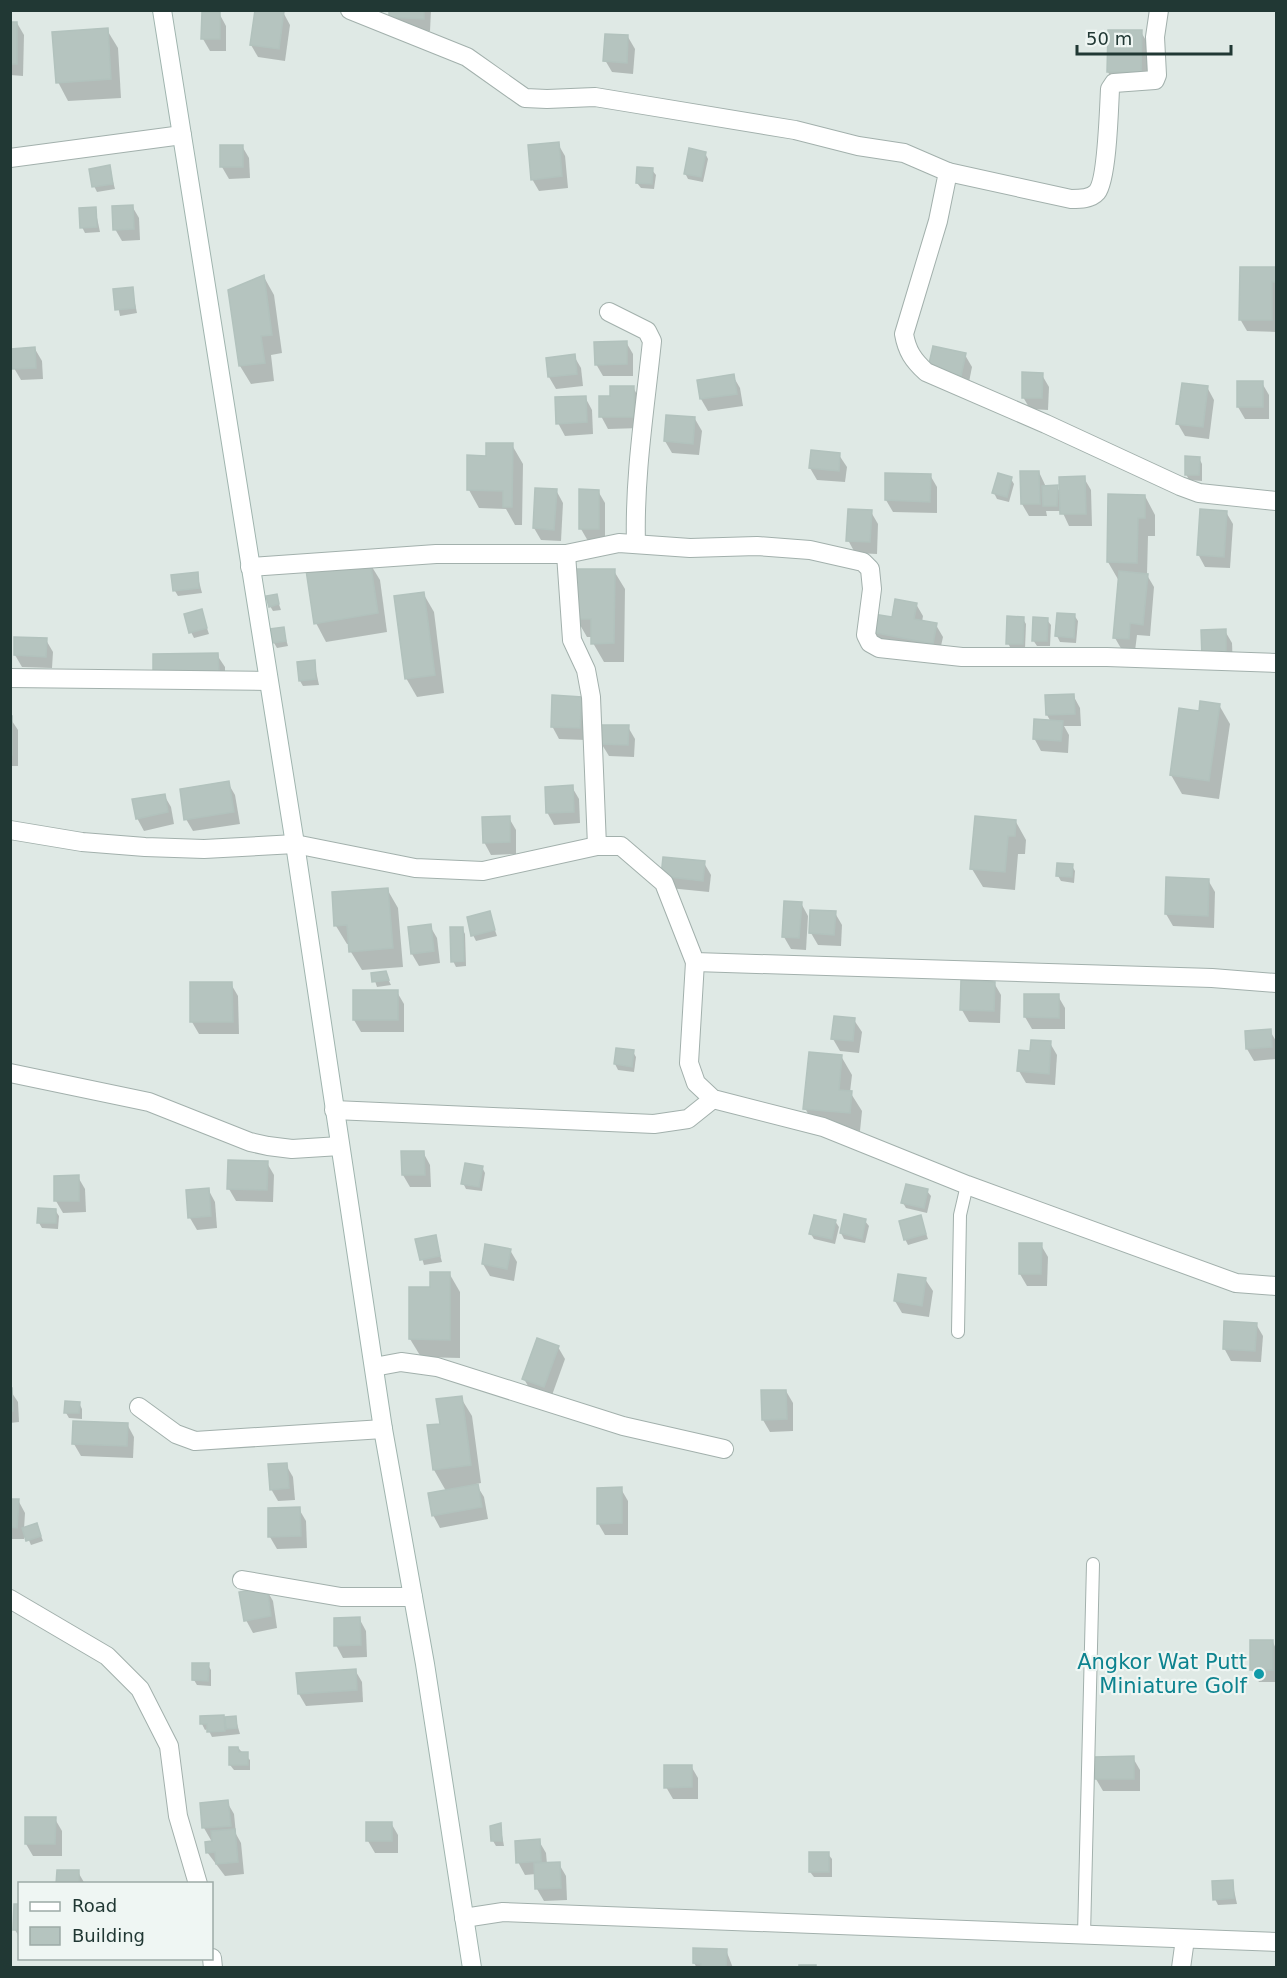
<svg xmlns="http://www.w3.org/2000/svg" width="1287" height="1978" font-family="'DejaVu Sans',sans-serif">
  <style>
    .shadow { fill: #0003 }
    .building { fill: #b5c4bf; stroke: #b2c2bd; stroke-width: 1.5 }
    .lines { fill: none; stroke-linecap: round; stroke-linejoin: round }
    .lane-casing { stroke: #a2b0ac; stroke-width: 14 }
    .street-casing { stroke: #a2b0ac; stroke-width: 20 }
    .secondary-casing { stroke: #9fb4ae; stroke-width: 20 }
    .lane { stroke: #fff; stroke-width: 12 }
    .street { stroke: #fff; stroke-width: 18 }
    .secondary { stroke: #fff; stroke-width: 18 }
    .culture-dot { fill: #0f9aa8; stroke: #eff6f3; stroke-width: 2 }
    .labels { text-anchor: middle; stroke-width: 4.5; stroke-linejoin: round; paint-order: stroke }
    .culture-label { font-size: 21px; fill: #0d838f; stroke: #eff6f3; text-anchor: end }
  </style>
  <rect width="100%" height="100%" fill="#dfe9e5"/>
  <g class="shadow">
    <path d="M256 10 283 12 290 25 285 61 258 57 251 45Z"/>
    <path d="M391 10H431L430 31 397 29 390 17Z"/>
    <path d="M219 13 226 26V51H210L203 39Z"/>
    <path d="M10 23H17L24 35 23 76 10 75Z"/>
    <path d="M107 30 118 48 121 98 68 101 58 82Z"/>
    <path d="M1141 32 1148 44 1147 84H1115L1108 72Z"/>
    <path d="M628 37 635 49 633 74 612 72 605 60Z"/>
    <path d="M558 144 565 156 568 188 539 191 532 179Z"/>
    <path d="M242 146 249 158 250 178 229 179 222 167Z"/>
    <path d="M705 153 708 159 703 182 688 179 685 173Z"/>
    <path d="M109 167 115 189 97 192 94 186Z"/>
    <path d="M652 170 656 175 654 189 641 188 637 183Z"/>
    <path d="M132 206 139 218 140 240 122 241 115 229Z"/>
    <path d="M95 208 100 232 85 233 82 227Z"/>
    <path d="M1241 268 1276 269V332L1247 331 1240 319Z"/>
    <path d="M264 277 274 295 282 353 271 355 274 381 251 384 240 366Z"/>
    <path d="M132 289 137 313 120 316 115 291Z"/>
    <path d="M626 342 633 354V376H603L596 364Z"/>
    <path d="M35 349 42 361 43 379 21 380 14 368Z"/>
    <path d="M965 355 972 367 968 387 936 380Z"/>
    <path d="M574 356 581 368 583 386 556 389 549 377 547 359Z"/>
    <path d="M1042 375 1049 387 1048 410 1030 409 1023 397Z"/>
    <path d="M733 376 740 388 743 406 708 411 701 399Z"/>
    <path d="M1262 383 1269 395V419H1245L1238 407Z"/>
    <path d="M633 387 640 400 641 428 608 429 601 416 612 398Z"/>
    <path d="M1207 387 1214 400 1209 439 1185 436 1178 424Z"/>
    <path d="M585 397 592 410 593 434 565 436 558 423Z"/>
    <path d="M695 419 702 431 699 455 672 453 665 441Z"/>
    <path d="M512 445 523 464 522 525H515L506 509 479 508 469 490 487 457Z"/>
    <path d="M839 455 847 467 845 482 817 480 810 468Z"/>
    <path d="M1199 458 1202 464V481L1189 480 1186 474Z"/>
    <path d="M1039 472 1046 487H1057L1061 494 1084 478 1091 490 1092 526H1069L1062 511H1046L1047 516H1029L1022 504Z"/>
    <path d="M930 475 937 487V513L893 512 886 500Z"/>
    <path d="M1011 479 1014 484 1009 502 997 499 994 493Z"/>
    <path d="M556 490 563 503 561 541 541 540 534 528Z"/>
    <path d="M598 491 605 503V541H588L581 529Z"/>
    <path d="M1145 496 1155 515V536H1148L1147 575 1154 587 1150 636 1137 635 1135 651 1122 650 1115 638 1119 581 1108 562Z"/>
    <path d="M871 512 878 524 877 554 855 553 848 540Z"/>
    <path d="M1226 512 1233 524 1230 568 1205 567 1198 554Z"/>
    <path d="M369 562 380 580 387 632 326 642 316 623Z"/>
    <path d="M614 571 625 589 624 662H604L593 643V637H587L576 618Z"/>
    <path d="M197 574 202 593 178 596 175 591Z"/>
    <path d="M423 593 434 612 444 693 417 697 406 678Z"/>
    <path d="M276 596 281 610 273 611 270 606Z"/>
    <path d="M916 604 923 616 922 622 936 625 943 637 939 655 880 644 873 632Z"/>
    <path d="M201 611 209 634 194 638 191 632Z"/>
    <path d="M1074 615 1078 621 1076 643 1060 642 1057 636Z"/>
    <path d="M1023 619 1026 624 1025 649H1011L1008 643Z"/>
    <path d="M1047 620 1051 625 1050 646H1037L1033 640Z"/>
    <path d="M283 629 288 646 277 648 274 643Z"/>
    <path d="M1225 631 1232 643 1233 668 1203 656Z"/>
    <path d="M46 640 53 652 52 668 22 667 15 655Z"/>
    <path d="M217 655 225 667V684H161Z"/>
    <path d="M314 662 319 685 303 686 300 681Z"/>
    <path d="M1073 695 1080 708 1081 726H1064L1069 735 1068 753 1041 751 1034 738 1051 722 1047 715Z"/>
    <path d="M581 698 588 710 586 740 559 739 552 726Z"/>
    <path d="M1219 705 1230 724 1219 799 1182 794 1171 775 1201 712Z"/>
    <path d="M10 718 18 730V766H10Z"/>
    <path d="M628 727 635 739 634 757 609 756 601 743Z"/>
    <path d="M228 783 235 795 240 824 193 831 186 819Z"/>
    <path d="M572 787 579 799 580 823 554 825 547 812Z"/>
    <path d="M164 795 171 807 174 824 144 831 137 818Z"/>
    <path d="M509 818 516 830V854L491 855 484 842Z"/>
    <path d="M1016 822 1026 840 1025 854H1018L1015 890 983 887 972 869Z"/>
    <path d="M704 863 711 875 709 892 669 888 662 876Z"/>
    <path d="M1072 866 1075 871 1074 883 1061 881 1058 876Z"/>
    <path d="M1168 879 1208 880 1215 892 1214 928 1173 926 1166 914Z"/>
    <path d="M387 889 398 908 403 967 362 970 351 952 350 944H347L336 926Z"/>
    <path d="M801 903 808 916 806 950 791 949 784 937Z"/>
    <path d="M489 913 497 936 476 941 473 935Z"/>
    <path d="M835 913 842 925 841 946 818 945 811 933Z"/>
    <path d="M430 926 437 938 440 963 419 966 412 954Z"/>
    <path d="M462 928 465 934 466 966 456 967 453 961Z"/>
    <path d="M373 975 388 979 391 985 377 987Z"/>
    <path d="M994 983 1001 995 1000 1023 969 1022 962 1010Z"/>
    <path d="M231 984 238 996 239 1034H199L192 1022Z"/>
    <path d="M397 992 404 1004V1032H361L354 1020Z"/>
    <path d="M1058 996 1065 1008V1029H1032L1025 1017Z"/>
    <path d="M854 1020 862 1032 859 1053 840 1051 833 1039Z"/>
    <path d="M1270 1031 1276 1041V1059L1254 1061 1247 1049Z"/>
    <path d="M1050 1043 1057 1055 1055 1085 1026 1083 1019 1071 1032 1052Z"/>
    <path d="M633 1052 636 1057 634 1072 618 1070 615 1064Z"/>
    <path d="M841 1056 852 1075 850 1092 862 1111 860 1131 815 1127 805 1108Z"/>
    <path d="M423 1152 430 1165 431 1187H410L403 1175V1153Z"/>
    <path d="M267 1163 274 1175 273 1202 236 1201 229 1189Z"/>
    <path d="M482 1167 485 1173 482 1191 466 1189 463 1183Z"/>
    <path d="M78 1177 85 1189 86 1212 63 1213 56 1201Z"/>
    <path d="M208 1189 215 1202 217 1228 197 1230 190 1218Z"/>
    <path d="M927 1191 931 1196 927 1213 906 1208 903 1203Z"/>
    <path d="M55 1210 59 1216 58 1229 42 1228 39 1223Z"/>
    <path d="M920 1216 928 1239 908 1245 905 1239Z"/>
    <path d="M835 1221 839 1227 835 1244 814 1239 811 1234Z"/>
    <path d="M865 1221 869 1226 865 1243 844 1239 841 1233Z"/>
    <path d="M435 1237 442 1262 424 1265 417 1241Z"/>
    <path d="M1041 1245 1048 1257 1047 1286H1027L1020 1274Z"/>
    <path d="M510 1250 517 1262 514 1281 490 1276 483 1264Z"/>
    <path d="M449 1273 460 1292V1358L421 1357 410 1339 431 1289Z"/>
    <path d="M925 1279 933 1291 929 1317 902 1313 895 1301Z"/>
    <path d="M1256 1324 1263 1336 1261 1362 1231 1361 1224 1348Z"/>
    <path d="M558 1347 565 1359 551 1398 531 1391 524 1379Z"/>
    <path d="M10 1390 18 1402 19 1422 10 1423Z"/>
    <path d="M786 1391 793 1403V1431L770 1432 763 1420Z"/>
    <path d="M461 1398 472 1416 481 1483 476 1484 484 1497 488 1519 440 1528 433 1515 446 1491 434 1470 442 1425Z"/>
    <path d="M79 1403 82 1409V1419L69 1418 66 1413Z"/>
    <path d="M127 1424 134 1437 133 1458 81 1456 74 1444Z"/>
    <path d="M286 1465 293 1477 295 1500 278 1501 271 1489Z"/>
    <path d="M621 1489 628 1501V1535H605L598 1523Z"/>
    <path d="M10 1500H18L25 1513 24 1529 37 1525 43 1541 31 1545 24 1529V1539H10Z"/>
    <path d="M299 1509 306 1521 307 1548 277 1549 270 1537Z"/>
    <path d="M266 1589 273 1601 277 1628 253 1633 246 1620Z"/>
    <path d="M359 1618 366 1631 367 1657 343 1658 336 1645Z"/>
    <path d="M1273 1642 1276 1649V1682H1259L1251 1669Z"/>
    <path d="M208 1665 211 1670V1686L197 1685 194 1680Z"/>
    <path d="M355 1670 362 1682 363 1702 306 1706 299 1694Z"/>
    <path d="M201 1717H235L240 1734 212 1737 208 1729 205 1730 202 1724Z"/>
    <path d="M238 1748 250 1760V1770H234L230 1765Z"/>
    <path d="M1133 1758 1140 1770V1791H1103L1096 1779Z"/>
    <path d="M691 1766 698 1778V1799H673L666 1787Z"/>
    <path d="M227 1802 234 1814 236 1834 241 1843 244 1874 225 1876 207 1852 212 1842 204 1828Z"/>
    <path d="M55 1819 62 1831V1856H33L26 1844Z"/>
    <path d="M391 1823 398 1835V1853H375L368 1841Z"/>
    <path d="M500 1825 504 1846H496L493 1841Z"/>
    <path d="M539 1841 546 1853 547 1864H559L566 1876 567 1900 544 1901 537 1889 536 1874 525 1875 518 1862Z"/>
    <path d="M828 1854 832 1859V1877H814L810 1872Z"/>
    <path d="M78 1872 85 1884H58Z"/>
    <path d="M10 1881 12 1884 11 1903H10Z"/>
    <path d="M1232 1881 1237 1904 1218 1905 1215 1899Z"/>
    <path d="M20 1905V1938L15 1930Z"/>
    <path d="M726 1950 733 1968H697L694 1963Z"/>
  </g>
  <g class="building">
    <path d="M255 10 284 11 279 49 250 45Z"/>
    <path d="M389 10H424V19L389 17Z"/>
    <path d="M202 12H220V39H201Z"/>
    <rect x="10" y="22" width="7" height="42"/>
    <path d="M108 28 111 79 56 83 52 32Z"/>
    <path d="M1108 30H1142L1141 72H1107Z"/>
    <path d="M605 34 628 35 627 63 603 61Z"/>
    <path d="M559 142 562 176 531 180 528 145Z"/>
    <rect x="220" y="145" width="23" height="22"/>
    <path d="M689 148 706 152 701 177 684 174Z"/>
    <path d="M110 165 113 184 92 187 89 169Z"/>
    <path d="M637 167 653 168 652 184 636 183Z"/>
    <path d="M133 205 134 229 113 230 112 206Z"/>
    <path d="M96 207 97 227 80 228 79 208Z"/>
    <path d="M1240 267H1276V282H1272V320H1239Z"/>
    <path d="M264 275 272 335 261 336 265 363 239 366 228 290Z"/>
    <path d="M133 287 135 308 115 310 113 289Z"/>
    <path d="M627 341V364L595 365 594 342Z"/>
    <path d="M933 346 966 353 961 376 928 368Z"/>
    <path d="M35 347 36 368 12 369 11 349Z"/>
    <path d="M575 354 577 374 548 377 546 358Z"/>
    <path d="M1022 372 1043 373 1042 398H1022Z"/>
    <path d="M734 374 737 394 700 399 697 380Z"/>
    <rect x="1237" y="381" width="26" height="26"/>
    <path d="M1182 383 1208 386 1203 427 1176 424Z"/>
    <path d="M610 386H634V417H599V396H610Z"/>
    <path d="M586 396 587 422 556 424 555 397Z"/>
    <path d="M666 415 695 417 693 444 664 441Z"/>
    <path d="M486 443H513L512 507H503V491L467 490V455L486 456Z"/>
    <path d="M811 450 840 453 839 471 809 468Z"/>
    <path d="M1185 456 1200 457 1199 475H1185Z"/>
    <path d="M1020 471H1039L1040 504H1021Z"/>
    <path d="M885 473 931 474 930 502 885 500Z"/>
    <path d="M998 473 1012 477 1007 497 992 493Z"/>
    <path d="M1085 476 1086 514H1060L1059 477Z"/>
    <path d="M1058 485 1057 506H1043L1042 486Z"/>
    <path d="M535 488 557 489 554 530 533 528Z"/>
    <path d="M579 489 599 490V529H579Z"/>
    <path d="M1108 494 1145 495V518H1138L1137 563 1107 562Z"/>
    <path d="M848 509 872 510 870 542 846 541Z"/>
    <path d="M1200 509 1227 511 1224 557 1197 555Z"/>
    <path d="M370 560 378 613 314 624 306 570Z"/>
    <path d="M575 569H615L614 643 591 644V619H575Z"/>
    <path d="M1119 571 1148 574 1143 625 1130 623 1129 639 1113 638Z"/>
    <path d="M198 572 199 588 173 591 171 575Z"/>
    <path d="M424 592 435 675 405 679 394 596Z"/>
    <path d="M277 594 279 604 269 607 266 596Z"/>
    <path d="M895 599 917 603 914 619 937 623 933 644 871 632 874 614 892 617Z"/>
    <path d="M202 609 207 628 189 633 184 614Z"/>
    <path d="M1057 613 1075 614 1074 638 1055 636Z"/>
    <path d="M1007 616 1024 617 1023 644H1006Z"/>
    <path d="M1033 617 1048 618 1047 641H1032Z"/>
    <path d="M284 627 286 641 272 643 270 629Z"/>
    <path d="M1226 629V656L1202 657 1201 630Z"/>
    <path d="M14 637 47 638 46 657 14 655Z"/>
    <path d="M218 653 219 672 153 673V654Z"/>
    <path d="M315 660 316 679 299 681 297 662Z"/>
    <path d="M1074 694 1075 714 1046 715 1045 695Z"/>
    <path d="M552 695 582 697 580 728 551 727Z"/>
    <path d="M1200 701 1220 704 1209 781 1170 775 1179 708 1199 711Z"/>
    <rect x="10" y="716" width="2" height="39"/>
    <path d="M1034 719 1063 721 1061 741 1033 739Z"/>
    <path d="M595 725H629L628 745 600 744Z"/>
    <path d="M229 781 234 812 184 820 180 789Z"/>
    <path d="M573 785 574 812 546 813 545 787Z"/>
    <path d="M165 794 168 812 136 819 132 799Z"/>
    <path d="M510 816V842L483 843 482 817Z"/>
    <path d="M975 816 1016 820 1015 836H1008L1005 872 970 869Z"/>
    <path d="M663 857 705 861 703 881 661 876Z"/>
    <path d="M1057 863 1073 864 1072 877 1056 876Z"/>
    <path d="M1166 877 1209 879 1208 916 1165 914Z"/>
    <path d="M388 888 393 948 349 952 347 925 334 926 332 892Z"/>
    <path d="M784 901 802 902 799 938 782 937Z"/>
    <path d="M810 910 836 911 834 935 809 933Z"/>
    <path d="M490 911 495 930 471 936 467 917Z"/>
    <path d="M431 924 434 951 411 954 408 927Z"/>
    <path d="M450 927H463L464 961 451 962Z"/>
    <path d="M386 971 389 980 372 982 371 973Z"/>
    <path d="M961 980 995 982 994 1011 960 1010Z"/>
    <path d="M190 982H232L233 1022H190Z"/>
    <rect x="353" y="990" width="45" height="30"/>
    <path d="M1024 994H1059V1018L1024 1017Z"/>
    <path d="M834 1016 855 1018 853 1041 831 1039Z"/>
    <path d="M1271 1029 1272 1047 1246 1049 1245 1031Z"/>
    <path d="M1031 1040 1051 1041 1049 1074 1017 1071 1019 1050 1030 1051Z"/>
    <path d="M616 1048 634 1050 632 1067 614 1064Z"/>
    <path d="M809 1052 842 1055 839 1090 852 1091 850 1113 803 1109Z"/>
    <path d="M401 1151H424L425 1175H402Z"/>
    <path d="M228 1160 268 1161 267 1190 227 1189Z"/>
    <path d="M465 1163 483 1166 479 1187 461 1184Z"/>
    <path d="M79 1175V1201H54V1176Z"/>
    <path d="M906 1184 928 1189 924 1208 901 1203Z"/>
    <path d="M209 1188 211 1216 188 1218 186 1190Z"/>
    <path d="M38 1208 56 1209V1223H37Z"/>
    <path d="M844 1214 866 1219 862 1239 840 1233Z"/>
    <path d="M814 1215 836 1220 832 1239 809 1234Z"/>
    <path d="M921 1215 926 1234 904 1240 899 1221Z"/>
    <path d="M436 1235 440 1256 420 1260 415 1239Z"/>
    <path d="M1019 1243H1042L1041 1274H1019Z"/>
    <path d="M485 1244 511 1249 507 1269 482 1264Z"/>
    <path d="M430 1272H450V1340L409 1339V1287H430Z"/>
    <path d="M898 1274 926 1278 922 1306 894 1301Z"/>
    <path d="M1224 1321 1257 1323 1255 1351 1223 1349Z"/>
    <path d="M537 1338 559 1346 544 1387 522 1379Z"/>
    <path d="M10 1388H12L13 1411H10Z"/>
    <path d="M761 1390H786L787 1419 762 1420Z"/>
    <path d="M462 1396 471 1465 433 1470 427 1425 440 1424 436 1399Z"/>
    <path d="M65 1401 80 1402 79 1413H64Z"/>
    <path d="M73 1421 128 1423 127 1446 72 1444Z"/>
    <path d="M287 1463 289 1488 270 1490 268 1464Z"/>
    <path d="M478 1484 482 1507 432 1516 428 1493Z"/>
    <path d="M622 1487V1523L597 1524V1488Z"/>
    <path d="M10 1499H19L17 1528 10 1527Z"/>
    <path d="M300 1507 301 1536 268 1537V1508Z"/>
    <path d="M37 1523 41 1536 26 1541 22 1528Z"/>
    <path d="M267 1587 271 1616 244 1621 239 1592Z"/>
    <path d="M360 1617 361 1645 334 1646V1618Z"/>
    <rect x="1250" y="1640" width="23" height="30"/>
    <path d="M192 1663H209L208 1681 192 1680Z"/>
    <path d="M356 1669 357 1690 298 1694 296 1673Z"/>
    <path d="M224 1715 225 1731 207 1732V1724H200V1716Z"/>
    <path d="M236 1716 237 1728 226 1729 225 1717Z"/>
    <path d="M229 1747H238L239 1752H248V1765H229Z"/>
    <path d="M1134 1756V1779H1095L1094 1757Z"/>
    <path d="M664 1765H692V1787L664 1788Z"/>
    <path d="M228 1800 231 1826 202 1828 200 1803Z"/>
    <path d="M25 1817H56L55 1844H25Z"/>
    <rect x="366" y="1822" width="26" height="19"/>
    <path d="M501 1823 502 1841H491L490 1826Z"/>
    <path d="M235 1829 238 1862 216 1864 215 1852 206 1853 205 1842 212 1841 211 1831Z"/>
    <path d="M540 1839 541 1861 516 1863 515 1841Z"/>
    <rect x="809" y="1852" width="20" height="20"/>
    <path d="M560 1862 561 1888 535 1889 534 1863Z"/>
    <path d="M57 1870H79V1884H56Z"/>
    <path d="M1233 1880 1234 1898 1213 1900 1212 1881Z"/>
    <path d="M14 1904H20V1930H13Z"/>
    <path d="M693 1948 727 1949 726 1968H701V1964L693 1963Z"/>
    <rect x="799" y="1965" width="17" height="3"/>
  </g>
  <g class="lines">
    <g class="lane-casing">
      <g id="lane">
        <path d="M958 1332 960 1215 967 1185"/>
        <path d="M1084 1935 1093 1564"/>
      </g>
    </g>
    <g class="street-casing">
      <g id="street">
        <path d="M350 10 467 57 525 98 547 99 595 97 795 130 858 146 904 153 948 172 938 221 904 334C907 351 913 360 926 372L1046 424 1180 486 1199 493 1276 501"/>
        <path d="M10 158 182 135"/>
        <path d="M948 172 1071 199C1080 199 1091 199 1097 192 1107 180 1109 109 1110 89L1114 83 1155 80 1157 75 1155 37 1159 10"/>
        <path d="M609 312 647 331 652 341C645 409 634 476 636 544"/>
        <path d="M566 554 572 640 586 670 591 697 597 846"/>
        <path d="M250 567 436 554H566L619 543 690 548 757 546 810 550 863 562 870 569 872 589 866 635 870 643 879 648 962 657H1107L1276 663"/>
        <path d="M10 678 268 681"/>
        <path d="M10 830 82 842 145 847 204 849 295 844 415 868 483 871 597 846H621L664 883 695 962 1212 978 1276 983"/>
        <path d="M695 962 689 1063 696 1083 713 1099 823 1127 967 1185 1236 1283 1276 1286"/>
        <path d="M10 1073 149 1102 250 1142 268 1146 292 1149 340 1146"/>
        <path d="M334 1110 654 1124 688 1119 713 1099"/>
        <path d="M374 1367 401 1362 437 1367 623 1426 724 1449"/>
        <path d="M139 1407 176 1434 195 1441 383 1429"/>
        <path d="M242 1580 341 1597H413"/>
        <path d="M10 1599 107 1656 140 1689 169 1746 178 1816 198 1884"/>
        <path d="M464 1918 503 1912 1276 1942"/>
        <path d="M212 1958 213 1968"/>
        <path d="M1181 1968 1185 1939"/>
      </g>
    </g>
    <g class="secondary-casing">
      <path id="secondary" d="M162 10 295 844 383 1429 425 1664 472 1968"/>
    </g>
    <use href="#lane" class="lane"/>
    <use href="#street" class="street"/>
    <use href="#secondary" class="secondary"/>
  </g>
  <circle class="culture-dot" cx="1259" cy="1674" r="6"/>
  <g class="labels">
    <g class="culture-label">
      <text x="1247" y="1669">Angkor Wat Putt<tspan x="1247" dy="24">Miniature Golf</tspan></text>
    </g>
  </g>
  <rect width="1287" height="1978" fill="none" stroke="#213834" stroke-width="24"/>
  <rect x="18" y="1882" width="195" height="78" fill="#eff6f3" stroke="#9daaa7" stroke-width="1.5"/>
  <rect x="30" y="1902" width="30" height="9" fill="#ffffff" stroke="#9daaa7" stroke-width="1.5"/>
  <text x="72" y="1912" font-size="18" fill="#213834">Road</text>
  <rect x="30" y="1927" width="30" height="18" fill="#b5c4bf" stroke="#9daaa7" stroke-width="1.5"/>
  <text x="72" y="1942" font-size="18" fill="#213834">Building</text>
  <path d="M1077 45v9h154v-9" fill="none" stroke="#213834" stroke-width="3"/>
  <text x="1086" y="45" font-size="18" fill="#213834" stroke="#eff6f3" stroke-width="4.5" paint-order="stroke">50 m</text>
</svg>
